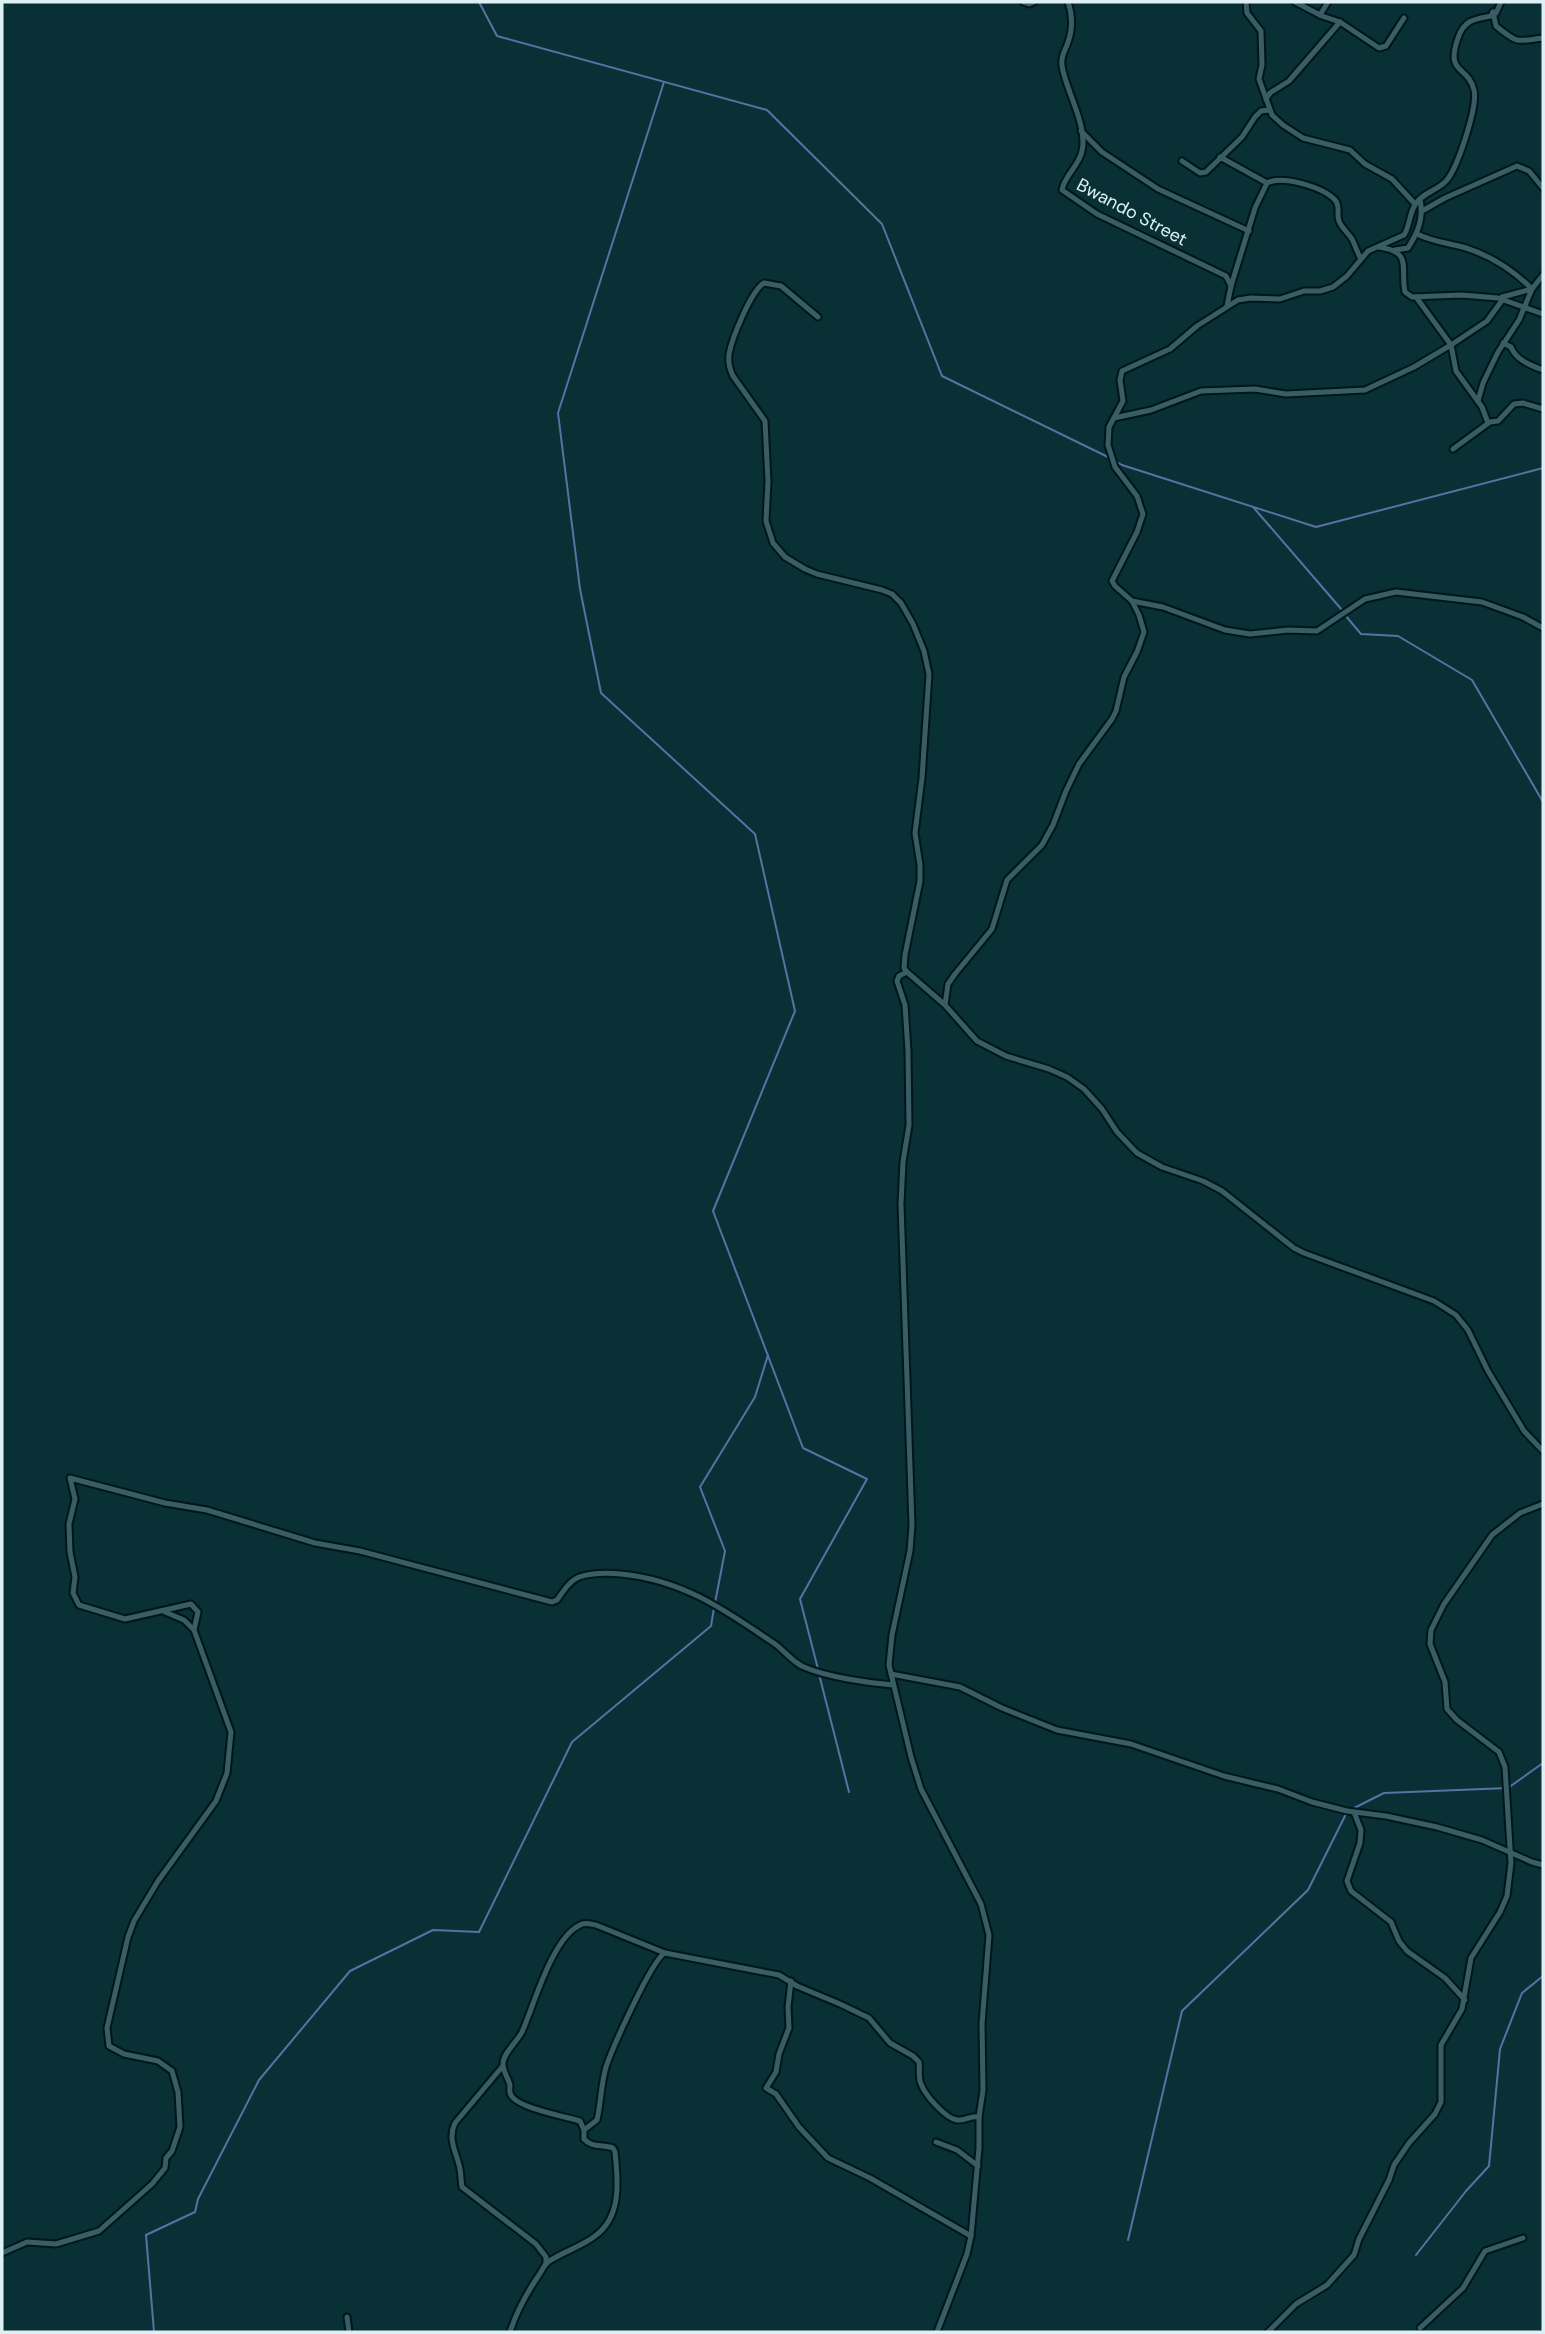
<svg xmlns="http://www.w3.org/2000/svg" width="1545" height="2334" font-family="'DM Sans',sans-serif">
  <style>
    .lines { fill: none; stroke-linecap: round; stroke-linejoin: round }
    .stream { stroke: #5b70a3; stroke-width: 2 }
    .street-casing { stroke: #00161b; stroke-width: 9 }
    .street { stroke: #385d64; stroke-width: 5 }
    .labels { text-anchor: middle; stroke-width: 7; stroke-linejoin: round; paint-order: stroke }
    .street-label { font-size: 18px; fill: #ddf1f5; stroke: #083035 }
  </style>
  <rect width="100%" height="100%" fill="#083035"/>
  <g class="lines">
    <g class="stream">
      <path d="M479 2 497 36 767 110 882 224 942 376 1110 458"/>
      <path d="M664 82 558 413 580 589 601 693 755 834 795 1011 713 1211 803 1448 867 1479 800 1599 818 1669"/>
      <path d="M1115 461 1122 465 1316 527 1543 468"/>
      <path d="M1254 508 1342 610"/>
      <path d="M1345 615 1361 634 1398 636 1472 680 1543 802"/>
      <path d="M715 1603 725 1551 700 1487 755 1397 768 1355"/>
      <path d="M819 1674 849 1792"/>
      <path d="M1350 1810 1384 1793 1508 1788 1543 1763"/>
      <path d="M1128 2240 1182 2011 1308 1890 1346 1814"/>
      <path d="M1416 2255 1466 2191 1489 2166 1500 2049 1522 1993 1543 1976"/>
      <path d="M154 2332 146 2235 195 2212 198 2199 259 2080 350 1971 433 1930 479 1932 572 1742 711 1626 714 1608"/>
    </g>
    <g class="street-casing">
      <g id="street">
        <path d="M1023 2 1029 4 1034 2"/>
        <path d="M1068 2C1073 16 1073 30 1067 45 1064 52 1061 57 1062 66 1066 91 1088 126 1082 151 1079 166 1064 176 1062 190L1097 214 1226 276 1231 286 1227 306"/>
        <path d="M1246 2 1247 13 1261 31 1262 65 1259 79 1272 115 1283 125 1303 138 1350 150 1365 164 1392 179 1415 204"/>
        <path d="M1295 2 1322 16 1340 22 1379 48 1386 46 1404 18"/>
        <path d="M1493 12 1496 26C1519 45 1517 41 1543 38"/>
        <path d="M1320 15 1328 2"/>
        <path d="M1266 99 1270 93 1289 81 1340 22"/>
        <path d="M1081 131 1102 152 1158 189 1249 231"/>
        <path d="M1220 157 1267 183"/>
        <path d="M1182 161 1200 173 1206 172 1242 137 1255 117 1261 111 1269 110"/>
        <path d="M1422 211 1445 198 1517 166 1529 171 1543 188"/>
        <path d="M1417 234C1433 242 1449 243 1466 248 1491 256 1513 270 1532 289L1502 297"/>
        <path d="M1379 247C1413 252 1400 267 1405 292L1412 297 1462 295 1498 298 1543 314"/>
        <path d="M1395 250 1408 248C1418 232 1424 219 1420 199"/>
        <path d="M1231 286 1255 208 1267 183C1282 175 1323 187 1335 200 1341 207 1336 213 1339 221 1341 227 1348 233 1352 239 1355 245 1357 252 1361 259"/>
        <path d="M1416 297 1451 345 1456 371 1482 407 1488 423"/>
        <path d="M818 317 781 286 764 283C751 291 732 338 729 354 728 362 729 368 733 376L765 421 768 481 766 521 773 543 785 557 805 569 817 574 882 590 892 594 901 603 913 624 924 651 929 674 922 778 915 833 920 865V881L905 955 904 968 907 972 945 1005 977 1041 1006 1056 1049 1069 1067 1077 1084 1089 1102 1109 1117 1132 1137 1153 1162 1167 1203 1181 1222 1191 1294 1248 1304 1253 1434 1301 1456 1315 1468 1330 1488 1371 1524 1431 1543 1451"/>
        <path d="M1503 343 1511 347C1516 360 1530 365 1543 370"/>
        <path d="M1478 401 1483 383 1498 352 1519 320 1532 289 1543 275"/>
        <path d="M1114 418 1151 410 1201 391 1255 389 1286 394 1365 390 1414 367 1451 345 1487 321 1503 299"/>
        <path d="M1453 449 1490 422 1498 421 1514 404 1523 403 1543 409"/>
        <path d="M1132 601 1163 607 1225 630 1250 634 1288 630 1317 631 1365 599 1396 592 1482 602 1523 617 1543 628"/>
        <path d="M907 972 899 976 897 981 905 1005 908 1051 909 1125 903 1162 901 1204 912 1525 910 1551 892 1635 889 1665 911 1757 921 1789 981 1904 989 1935 982 2024 983 2090 979 2117V2148L971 2236 967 2254 937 2332"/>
        <path d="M945 1005 948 984 955 974 992 929 1007 880 1042 845 1053 825 1066 791 1079 764 1112 719 1116 711 1124 677 1137 652 1144 632 1139 615 1132 601 1115 586 1112 581 1137 532 1143 514 1137 496 1115 467 1108 445 1109 427 1123 401 1120 380 1122 371 1170 349 1197 326 1238 300 1251 298 1280 299 1304 291H1320L1333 287 1347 276 1368 251 1404 235C1410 226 1409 214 1415 205 1422 193 1436 191 1445 182 1457 171 1478 106 1474 90 1468 65 1445 75 1458 38 1464 20 1474 19 1491 16L1493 12 1496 13 1501 2"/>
        <path d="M165 1612 184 1620 194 1630"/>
        <path d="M891 1674 960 1687 1002 1708 1057 1730 1131 1744 1224 1776 1278 1789 1312 1802 1347 1811 1386 1816 1437 1827 1482 1840 1532 1862 1543 1865"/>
        <path d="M1354 1812 1361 1830 1360 1843 1347 1881 1351 1891 1391 1922 1399 1941 1407 1951 1445 1978 1465 2000"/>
        <path d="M791 1981 788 2007 789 2028 779 2054 776 2072 766 2088 776 2094 799 2127 828 2158 870 2178 971 2236"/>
        <path d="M502 2067 455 2123C447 2140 457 2153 460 2169 461 2175 461 2181 462 2187L536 2244 546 2257V2264"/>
        <path d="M584 2130 580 2121C567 2117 517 2108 511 2095 509 2093 510 2087 510 2085 508 2078 503 2071 503 2064 503 2053 517 2042 522 2032 534 2005 552 1938 580 1925 585 1922 590 1924 596 1925L665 1953"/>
        <path d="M936 2142 957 2150 978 2166"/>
        <path d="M2 2253 27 2242 56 2244 99 2231 152 2184 165 2168 166 2158 172 2151 180 2127 178 2092 172 2071 158 2061 124 2054 109 2046 107 2028 128 1937 134 1921 158 1881 216 1801 227 1773 231 1732 194 1630 198 1612 191 1604 125 1619 79 1605 73 1593 75 1577 70 1552 69 1524 75 1499 70 1478 165 1503 207 1510 315 1543 360 1551 552 1602 557 1600C563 1592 569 1581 579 1577 591 1573 609 1573 621 1574 683 1580 725 1610 775 1644 785 1651 793 1663 804 1667 827 1677 868 1683 893 1685"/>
        <path d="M347 2317 349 2332"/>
        <path d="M1420 2328 1463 2288 1485 2251 1523 2238"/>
        <path d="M510 2332C517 2310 526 2294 539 2275 542 2271 544 2265 548 2262 562 2252 581 2247 595 2236 622 2217 618 2180 615 2152L613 2148C602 2144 592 2148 584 2139V2130L597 2120C601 2103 601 2084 606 2067 612 2049 652 1959 665 1953L779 1975 797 1986 840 2004 869 2018 890 2043 913 2056 919 2062C920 2069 918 2078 921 2084 925 2095 945 2118 957 2120 966 2121 970 2115 979 2117"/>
        <path d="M1268 2332 1296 2304 1327 2285 1354 2255 1359 2239 1389 2180 1394 2165 1409 2143 1435 2114 1441 2102V2045L1462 2009 1471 1958 1500 1912 1507 1896 1511 1863 1505 1767 1499 1752 1457 1720 1447 1709 1445 1682 1430 1644 1431 1630 1444 1604 1492 1535 1520 1513 1543 1504"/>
      </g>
    </g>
    <use href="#street" class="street"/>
  </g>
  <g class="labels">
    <g class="street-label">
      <text transform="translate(1132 212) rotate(28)" y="6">Bwando Street</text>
    </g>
  </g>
  <rect width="1545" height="2334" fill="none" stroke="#ddf1f5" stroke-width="7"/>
</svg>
